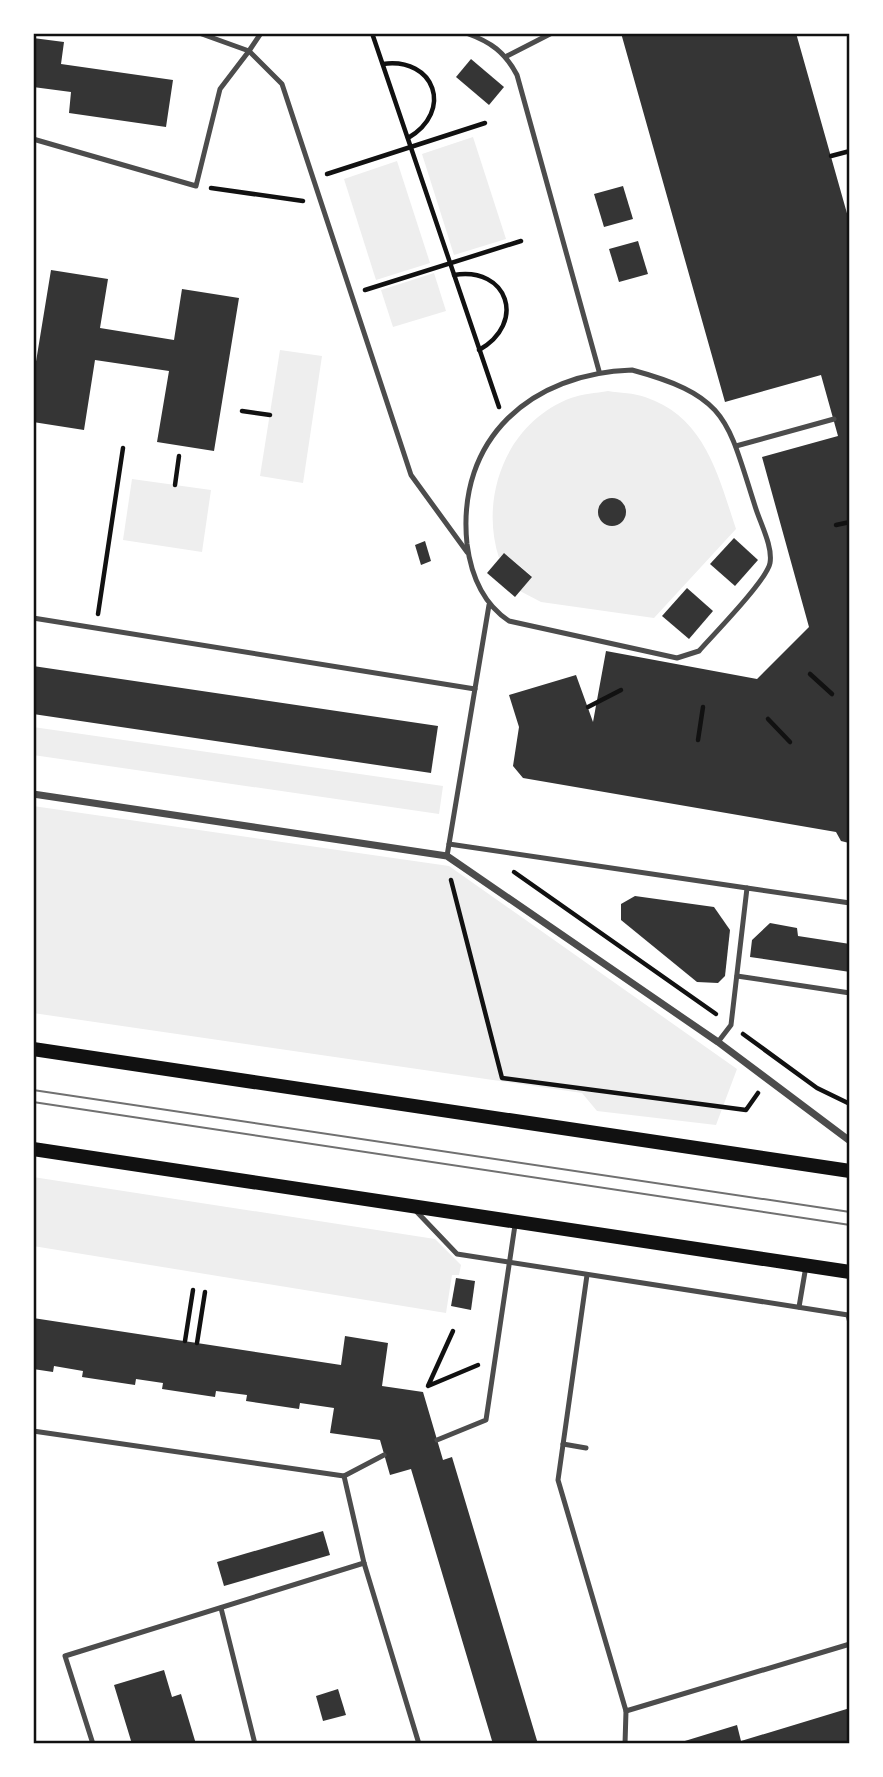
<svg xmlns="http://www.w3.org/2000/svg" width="883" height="1777" font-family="'Sofia Sans Condensed',sans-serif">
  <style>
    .green { fill: #eee }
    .building { fill: #353535 }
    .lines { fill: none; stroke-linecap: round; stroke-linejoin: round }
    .path { stroke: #111; stroke-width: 4.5 }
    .service { stroke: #4c4c4c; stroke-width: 5 }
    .minor { stroke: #4c4c4c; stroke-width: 7 }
    .secondary { stroke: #111; stroke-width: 14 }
    .tram { stroke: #707070; stroke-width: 2 }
    .neatline { fill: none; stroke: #111; stroke-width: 2.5 }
  </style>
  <rect width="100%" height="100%" fill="#fff"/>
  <g class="green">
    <path d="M473 137 506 239 454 255 422 154Z"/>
    <path d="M397 161 430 263 376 280 344 179Z"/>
    <path d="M434 273 446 311 393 327 381 290Z"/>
    <path d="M280 350 322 356 303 483 260 476Z"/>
    <path d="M608 391C620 393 634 393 645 397 705 417 718 475 736 529L654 618 541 602 520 591 532 576 504 553 499 558C479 496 507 422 571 398 582 394 596 393 608 391Z"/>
    <path d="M132 479 211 490 202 552 123 540Z"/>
    <path d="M33 727 443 786 439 814 33 755Z"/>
    <path d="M33 806 449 866 737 1069 716 1125 597 1111 582 1093 33 1013Z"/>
    <path d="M33 1177 435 1239 461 1265 459 1275H452L446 1313 33 1246Z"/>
  </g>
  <g class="building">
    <path d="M621 33H796L850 224 849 843 841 841 836 832 523 778 513 766 519 727 509 695 576 675 593 722 606 651 757 679 809 627 762 457 838 436 821 375 725 402Z"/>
    <path d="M33 38 64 42 61 64 173 80 166 127 69 113 71 92 33 87Z"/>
    <path d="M471 59 504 87 489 105 456 77Z"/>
    <path d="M623 186 633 219 604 227 594 194Z"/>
    <path d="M638 241 648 274 619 282 609 249Z"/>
    <path d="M51 270 108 279 100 328 174 340 182 289 239 298 214 451 157 442 169 371 95 360 84 430 33 422V380Z"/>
    <circle cx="612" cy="512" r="14"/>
    <path d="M734 538 758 560 735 586 710 564Z"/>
    <path d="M425 541 431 561 421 565 415 545Z"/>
    <path d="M504 553 532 577 515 597 487 573Z"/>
    <path d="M687 588 713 611 689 639 662 616Z"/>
    <path d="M33 666 438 726 431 773 33 714Z"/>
    <path d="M635 896 714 907 730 930 725 976 718 983 697 982 621 920V904Z"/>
    <path d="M770 923 797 928 798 936 850 944V972L750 957 752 940Z"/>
    <path d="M456 1278 475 1281 471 1310 451 1306Z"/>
    <path d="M33 1318 341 1365 345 1336 388 1343 382 1386 423 1392 443 1460 452 1457 538 1744H493L411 1469 390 1475 380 1440 330 1433 334 1408 300 1403 299 1409 246 1401 247 1395 216 1391 215 1397 162 1389 163 1383 136 1379 135 1385 82 1377 83 1371 54 1366 53 1372 33 1369Z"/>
    <path d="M323 1531 330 1555 224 1586 217 1562Z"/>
    <path d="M164 1670 172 1697 181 1694 196 1744H132L114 1685Z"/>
    <path d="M338 1689 346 1715 323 1721 316 1696Z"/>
    <path d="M850 1708V1744H675L737 1725 741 1741Z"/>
  </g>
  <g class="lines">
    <g class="path">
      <path d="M372 33 499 407"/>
      <path d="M383 64C435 57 454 111 408 138"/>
      <path d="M831 156 850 151"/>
      <path d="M327 174 485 123"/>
      <path d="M211 188 303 201"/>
      <path d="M454 275C508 266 527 323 479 350"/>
      <path d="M365 290 521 241"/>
      <path d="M242 411 270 415"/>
      <path d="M175 485 179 456"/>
      <path d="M836 525 850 522"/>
      <path d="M98 614 123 448"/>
      <path d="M810 674 832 694"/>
      <path d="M588 707 621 690"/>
      <path d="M768 719 790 742"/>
      <path d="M698 740 703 707"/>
      <path d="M514 872 716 1014"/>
      <path d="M451 880 502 1078 746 1110 758 1093"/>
      <path d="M743 1034 817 1088 850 1104"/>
      <path d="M453 1331 428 1386 478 1365"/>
      <path d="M185 1341 193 1290"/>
      <path d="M197 1343 205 1292"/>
    </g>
    <g class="service">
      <path d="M261 33 249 51 282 84 411 475 467 552"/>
      <path d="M466 33C491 42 505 52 517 75L599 371"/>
      <path d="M507 56 552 33"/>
      <path d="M33 139 196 186 220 89 249 51 199 33"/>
      <path d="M632 370C728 396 727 419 755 506 760 523 773 546 770 563 767 580 713 635 699 651L677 658 509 621C482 603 471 575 467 544 456 438 532 373 632 370Z"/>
      <path d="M736 446 834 419"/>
      <path d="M33 618 475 689"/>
      <path d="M449 844 747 888"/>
      <path d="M447 856 489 605"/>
      <path d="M737 976 850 993"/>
      <path d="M718 1042 731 1025 747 888 850 903"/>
      <path d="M416 1211 457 1254 848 1315 850 1323"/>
      <path d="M587 1275 558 1480 626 1711 850 1644"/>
      <path d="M799 1307 806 1266"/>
      <path d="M33 1431 344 1476"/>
      <path d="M437 1440 486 1420 515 1225"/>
      <path d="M563 1444 586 1448"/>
      <path d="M384 1455 344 1476 364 1563 419 1744"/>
      <path d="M221 1608 255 1744"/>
      <path d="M93 1744 65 1656 364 1563"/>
      <path d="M625 1744 626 1711"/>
    </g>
    <path class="minor" d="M33 794 447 856 718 1042 850 1141"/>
    <g class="secondary">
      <path d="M33 1049 850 1171"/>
      <path d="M33 1149 850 1272"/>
    </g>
    <g class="tram">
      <path d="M33 1090 850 1212"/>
      <path d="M33 1102 850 1225"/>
    </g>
  </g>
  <rect width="883" height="1777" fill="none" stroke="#ffffff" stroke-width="70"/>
  <rect x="35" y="35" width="813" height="1707" class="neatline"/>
</svg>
